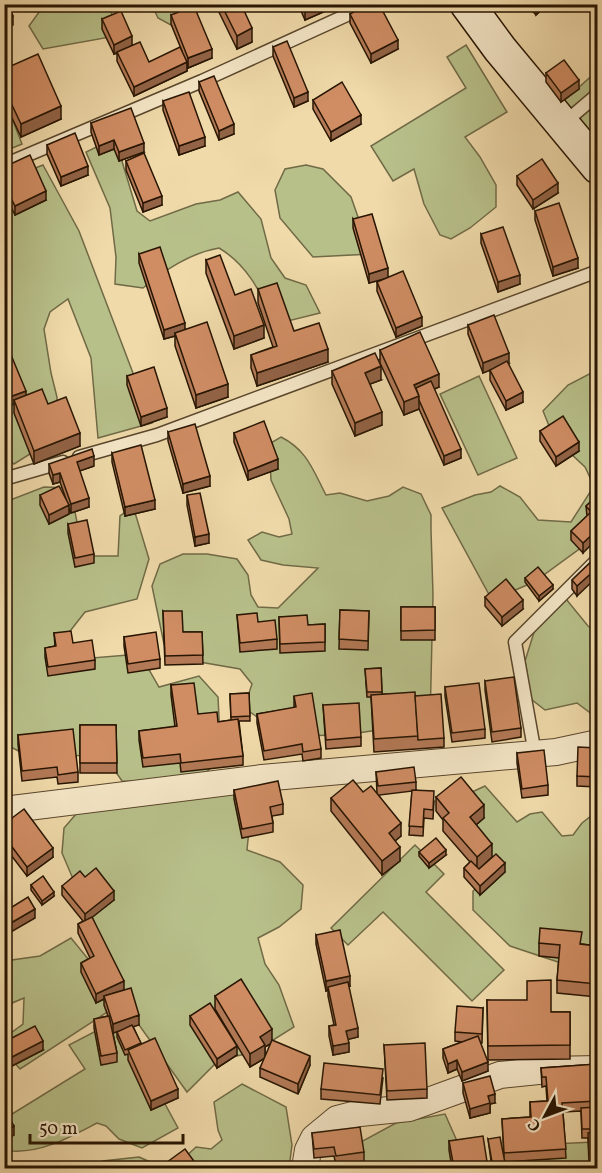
<svg xmlns="http://www.w3.org/2000/svg" width="602" height="1173" font-family="Vollkorn,serif">
  <style>
    .green { fill: #b8c08a; stroke: #706a46; stroke-width: 1.5 }
    .lines { fill: none; stroke-linecap: round; stroke-linejoin: round }
    .lane-casing { stroke: #59462c; stroke-width: 15 }
    .street-casing { stroke: #59462c; stroke-width: 28 }
    .secondary-casing { stroke: #271502; stroke-width: 36 }
    .lane { stroke: #f5e7c8; stroke-width: 12 }
    .street { stroke: #f5e7c8; stroke-width: 26 }
    .secondary { stroke: #f5e7c8; stroke-width: 33 }
    .wall { fill: #b37956; stroke: #271502; stroke-width: 1.5; fill-rule: evenodd }
    .shaded-wall { fill: #926346; stroke: #271502; stroke-width: 1.5 }
    .building { fill: #d08d64; stroke: #271502; stroke-width: 1.5 }
  </style>
  <rect width="100%" height="100%" fill="#f0daaa"/>
  <filter id="stains"><feTurbulence type="fractalNoise" baseFrequency=".00333" numOctaves="4"/><feColorMatrix values="0 0 0 0 .2 0 0 0 0 .09 0 0 0 0 .02 0 0 0 .5 -.17"/></filter>
  <radialGradient id="worn" r=".72"><stop offset=".6" stop-color="#630" stop-opacity="0"/><stop offset="1" stop-color="#630" stop-opacity=".3"/></radialGradient>
  <g class="green">
    <path d="M42 5H110L116 36 43 49 29 26 42 8Z"/>
    <path d="M152 5H197L193 37 158 18Z"/>
    <path d="M466 45 507 112 465 137 480 157 496 185V207L470 228 451 239 440 235 424 204 414 169 393 181 371 146 466 88 447 57Z"/>
    <path d="M597 71V174L545 118Z"/>
    <path d="M4 98 22 144 5 151H4Z"/>
    <path d="M115 138 137 211 150 221 196 204 220 200 238 192 261 219 271 258 285 278 306 285 320 313 276 324C261 294 248 265 219 248 190 253 165 270 143 288L115 284 116 257 110 208 86 152Z"/>
    <path d="M43 165 79 231 152 423 98 438 91 358 68 299 50 312 44 329 51 373 57 397V437L14 464 5 457V180Z"/>
    <path d="M306 165 323 169 351 197 371 254 313 257 280 218 275 190 285 169Z"/>
    <path d="M597 370V536L534 582 492 600 442 508 475 495 491 492 500 486 520 497 538 520 571 522 594 486 585 467 554 438 543 411 568 385Z"/>
    <path d="M479 376 517 458 478 475 440 394Z"/>
    <path d="M281 437C307 450 313 470 326 495L340 493 367 501 389 496 403 487 421 494 431 515V530L433 595 430 722 345 735 285 736 244 708 252 684 240 669 188 660 164 644 152 586 160 564 183 554H207L237 559 248 575 251 595 258 607 278 608 318 568 283 565 261 560 248 540 262 532 279 537 292 534 289 519 271 480 269 444Z"/>
    <path d="M44 487 70 488 84 556H118L120 516 133 506 149 559 137 599 85 612 67 635 68 660 140 654 159 687 199 676 218 697 221 758 197 781 173 783 122 781 102 752 62 758 30 757 5 744V502Z"/>
    <path d="M566 599 588 626 597 633V718L577 703 545 710 531 699 525 661 536 626Z"/>
    <path d="M485 786 517 822 530 814 542 812 562 836 573 835 582 823 595 813 597 814V975L510 946 473 910V891L490 876 474 848 472 792Z"/>
    <path d="M231 793 251 810 247 850 280 862 303 885 301 909 279 927 258 938 265 964 279 985 294 1027 254 1052 219 1060 187 1092 129 1011 62 853 64 828 77 813Z"/>
    <path d="M415 845 444 874 426 892 504 970 472 1001 383 912 348 945 331 928Z"/>
    <path d="M71 938 102 976 112 1009 20 1069 5 1052 4 1038 23 1024 24 998 5 1006V961L40 956Z"/>
    <path d="M119 1019 178 1128 142 1148 119 1139 106 1126 97 1123C70 1137 42 1153 12 1151L5 1140 4 1119 85 1069 69 1045Z"/>
    <path d="M242 1084 286 1107 292 1145 289 1168H177L181 1161 196 1147 211 1149 222 1140 218 1130 214 1102Z"/>
    <path d="M445 1114 469 1168H334L346 1150 396 1123Z"/>
    <path d="M594 1142 597 1156V1168H495V1155L512 1146Z"/>
    <path d="M139 1157 164 1168H104L103 1161Z"/>
  </g>
  <g class="lines">
    <g class="lane-casing">
      <g id="lane">
        <path d="M564 123 598 94"/>
        <path d="M4 165 202 81 371 4"/>
        <path d="M79 457 157 435 598 271"/>
        <path d="M4 479 63 462"/>
        <path d="M535 754 515 642 598 559"/>
      </g>
    </g>
    <g class="street-casing">
      <g id="street">
        <path d="M4 810 262 778 556 752 598 743"/>
        <path d="M305 1168 308 1150 314 1138 337 1119 360 1113 409 1108 500 1075 548 1070 598 1069"/>
      </g>
    </g>
    <g class="secondary-casing">
      <path id="secondary" d="M467 4 500 49 598 167"/>
    </g>
    <use href="#lane" class="lane"/>
    <use href="#street" class="street"/>
    <use href="#secondary" class="secondary"/>
  </g>
  <g class="wall">
    <path d="M215 4H241L252 42 237 49Z"/>
    <path d="M298 4H330V9L305 20Z"/>
    <path d="M526 4H548L536 15Z"/>
    <path d="M350 14 398 49 371 63 350 23Z"/>
    <path d="M171 15 212 58 188 68 187 64V71L134 96 117 61V53L114 54 102 29V19L132 45 149 62 182 51 171 24Z"/>
    <path d="M273 47 308 101 294 107 273 56Z"/>
    <path d="M4 56 9 67 61 119 21 137 4 101Z"/>
    <path d="M546 73 579 89 561 102 546 82Z"/>
    <path d="M199 82 234 134 219 140 199 91Z"/>
    <path d="M313 100 361 124 331 141 313 109Z"/>
    <path d="M163 101 205 146 179 155 163 110Z"/>
    <path d="M91 123 144 152 119 161 114 149 99 155 91 132Z"/>
    <path d="M47 145 88 175 61 186 47 154Z"/>
    <path d="M126 161 162 205 143 212 126 170Z"/>
    <path d="M4 167 46 200 15 215 4 193Z"/>
    <path d="M517 176 558 193 533 209 517 185Z"/>
    <path d="M535 211 578 268 553 276 535 220Z"/>
    <path d="M353 219 388 277 422 326 396 337 377 291V282L386 278 369 283 353 228Z"/>
    <path d="M481 234 520 284 498 292 481 243Z"/>
    <path d="M139 254 185 329 228 397 196 408 175 346V336L164 339 139 263Z"/>
    <path d="M206 260 235 295 264 338 234 349 206 273Z"/>
    <path d="M258 289 294 331 328 362 257 386 251 368V355L273 347 258 303Z"/>
    <path d="M468 325 509 363H508L523 402 506 410 490 380V370L492 369 483 373 468 334Z"/>
    <path d="M4 338 26 396 48 404 80 446 34 464 14 413V404Z"/>
    <path d="M380 350 439 387 434 389 461 458 444 465 419 409 404 415 380 363Z"/>
    <path d="M332 371 381 380 370 384 382 425 355 436 332 384Z"/>
    <path d="M127 376 167 417 141 426 127 385Z"/>
    <path d="M540 431 579 451 556 466 540 441Z"/>
    <path d="M168 432 210 486 183 493 168 441Z"/>
    <path d="M234 433 278 469 248 480 234 442Z"/>
    <path d="M112 453 155 509 125 516 112 462Z"/>
    <path d="M49 464 94 466 79 471 89 507 71 513 69 508V514L49 524 40 505V495L66 499 60 482 53 484 49 473Z"/>
    <path d="M187 495 209 543 195 546 187 505Z"/>
    <path d="M597 496 583 553 571 540V531L587 516 586 506Z"/>
    <path d="M68 524 94 554V563L75 567 68 533Z"/>
    <path d="M597 556 577 596 572 589V580Z"/>
    <path d="M525 578 553 589 539 601 525 582Z"/>
    <path d="M485 597 523 609 502 626 485 606Z"/>
    <rect x="401" y="607" width="34" height="33"/>
    <path d="M340 610 369 611 368 650 339 649Z"/>
    <path d="M163 611 183 632H202L203 664 165 665Z"/>
    <path d="M237 615 258 622 277 639V649L240 652Z"/>
    <path d="M279 617 308 625 325 624V651L280 653Z"/>
    <path d="M54 633 73 643 95 660V669L48 676 45 657V648L55 646Z"/>
    <path d="M124 637 160 659V668L128 673 124 646Z"/>
    <path d="M381 668 382 694 415 696 444 738V747L374 752 371 697H367L365 669Z"/>
    <path d="M485 681 521 728V737L492 742 485 690Z"/>
    <path d="M171 685 198 714 218 722 231 720 230 694 249 693 250 721H239L243 756V765L181 772 180 763 143 767 139 740V731L175 727 171 695Z"/>
    <path d="M445 687 485 729V738L452 742 445 696Z"/>
    <path d="M294 696 321 749V758L303 761 302 754 264 760 257 723V714L294 708Z"/>
    <path d="M323 705 361 737V746L326 749Z"/>
    <path d="M80 725H116L117 773H80Z"/>
    <path d="M18 735 78 772V782L58 784 57 777 22 781 18 744Z"/>
    <path d="M597 748V787L577 786V776Z"/>
    <path d="M517 753 548 785V795L522 798 517 763Z"/>
    <path d="M376 772 416 782V790L434 801 433 819 424 818 423 836 409 835 412 791 379 795 401 836 395 841 400 861 382 875 331 811V798L363 792 377 793Z"/>
    <path d="M234 790 283 804V814L272 816 273 823V832L242 838 234 799Z"/>
    <path d="M436 797 484 818 476 825 492 857 505 872 480 895 464 877V868L470 862 443 831V820L436 811Z"/>
    <path d="M4 824 53 857 27 876 4 846Z"/>
    <path d="M419 852 446 855 429 868 419 856Z"/>
    <path d="M85 877 114 900 92 917 139 1025 133 1026 141 1044 178 1098 151 1110 128 1060V1054L125 1055 117 1037V1032L120 1031 113 1033 117 1053V1062L101 1065 94 1028V1019L108 1016 104 1005V999L96 1003 81 972V963L90 958 78 933V924L83 921 62 895V886Z"/>
    <path d="M31 885 54 896 42 905 31 890Z"/>
    <path d="M316 935 350 986H348L358 1037 348 1039 349 1052 333 1055 329 1036V1026L334 1025 328 996V990L326 991 316 944Z"/>
    <path d="M539 943 582 944 597 946V997L557 993V980L559 958 539 956Z"/>
    <path d="M215 996 272 1041 310 1065 298 1094 260 1077V1068L265 1058 250 1067 215 1009ZM271 1043 265 1058V1047Z"/>
    <path d="M487 1000 551 1012H570V1059L488 1060Z"/>
    <path d="M483 1008 482 1043H480L488 1071 462 1081 457 1069 448 1073 443 1058V1049L462 1042 455 1041V1032Z"/>
    <path d="M597 1012V1061H592V1051Z"/>
    <path d="M190 1016 237 1055 217 1068 190 1025Z"/>
    <path d="M4 1042 43 1050 10 1067 4 1057Z"/>
    <path d="M384 1045 427 1089V1098L387 1100Z"/>
    <path d="M597 1064V1163L589 1164 588 1138H582L581 1111 563 1112 566 1158 505 1162 506 1168H492L488 1139 504 1156 502 1119 530 1117V1102L547 1101 546 1086 542 1087 541 1068Z"/>
    <path d="M383 1078 380 1104 321 1099V1089Z"/>
    <path d="M463 1083 495 1103 490 1104V1113L470 1118 463 1093Z"/>
    <path d="M312 1133 364 1152V1161L336 1165 334 1156 314 1158Z"/>
    <path d="M449 1141 488 1168H452L449 1150Z"/>
  </g>
  <g class="shaded-wall">
    <path d="M311 4H330V9L305 20V7Z"/>
    <path d="M537 4H548L536 15V6Z"/>
    <path d="M13 16V25L4 28V19Z"/>
    <path d="M252 28V42L237 49V36Z"/>
    <path d="M132 36V46L114 54V45Z"/>
    <path d="M398 40V49L371 63V54Z"/>
    <path d="M212 49V58L188 68V58Z"/>
    <path d="M187 62V71L134 96V87Z"/>
    <path d="M579 80V89L561 102V93Z"/>
    <path d="M308 92V101L294 107V98Z"/>
    <path d="M61 106V119L21 137V124Z"/>
    <path d="M361 115V124L331 141V132Z"/>
    <path d="M234 124V134L219 140V131Z"/>
    <path d="M205 137V146L179 155V146Z"/>
    <path d="M114 140V149L99 155V146Z"/>
    <path d="M144 143V152L119 161V152Z"/>
    <path d="M88 166V175L61 186V177Z"/>
    <path d="M558 183V193L533 209V200Z"/>
    <path d="M46 191V200L15 215V206Z"/>
    <path d="M162 196V205L143 212V203Z"/>
    <path d="M578 258V268L553 276V267Z"/>
    <path d="M388 268V278L369 283V274Z"/>
    <path d="M520 275V284L498 292V282Z"/>
    <path d="M422 317V326L396 337V328Z"/>
    <path d="M185 323V332L175 333V336L164 339V330Z"/>
    <path d="M264 325V338L234 349V336Z"/>
    <path d="M328 349V362L257 386V373Z"/>
    <path d="M509 353V363L483 373V363Z"/>
    <path d="M381 366V380L365 386V373Z"/>
    <path d="M439 374V387L419 396V409L404 415V402L414 385Z"/>
    <path d="M228 384V397L196 408V395Z"/>
    <path d="M26 391V400H14V404L4 408V399Z"/>
    <path d="M523 392V402L506 410V401Z"/>
    <path d="M167 408V417L141 426V417Z"/>
    <path d="M382 412V425L355 436V423Z"/>
    <path d="M80 433V446L34 464V451Z"/>
    <path d="M579 442V451L556 466V457Z"/>
    <path d="M461 449V458L444 465V456Z"/>
    <path d="M94 456V466L77 472V462Z"/>
    <path d="M278 459V469L248 480V471Z"/>
    <path d="M60 473V482L53 484V475Z"/>
    <path d="M210 476V486L183 493V484Z"/>
    <path d="M89 498V507L71 513V504Z"/>
    <path d="M155 500V509L125 516V507Z"/>
    <path d="M11 505V514L4 517V507Z"/>
    <path d="M69 505V514L49 524V515Z"/>
    <path d="M597 530V539L583 553V543Z"/>
    <path d="M209 534V543L195 546V537Z"/>
    <path d="M597 568V577L577 596V586Z"/>
    <path d="M553 585V589L539 601V596Z"/>
    <path d="M523 600V609L502 626V617Z"/>
    <path d="M484 805V818L470 830V817Z"/>
    <path d="M401 823V836L389 846V833Z"/>
    <path d="M492 844V857L477 871V857Z"/>
    <path d="M400 847V861L382 875V861Z"/>
    <path d="M53 848V857L27 876V867Z"/>
    <path d="M446 850V855L429 868V863Z"/>
    <path d="M505 863V872L480 895V886Z"/>
    <path d="M114 891V900L85 923V914Z"/>
    <path d="M54 892V896L42 905V901Z"/>
    <path d="M35 909V918L4 936V927Z"/>
    <path d="M350 976V986L328 990V987V990L326 991V981Z"/>
    <path d="M124 981V990L104 996V999L96 1003V994Z"/>
    <path d="M139 1015V1025L113 1033V1024Z"/>
    <path d="M358 1028V1037L346 1040V1031Z"/>
    <path d="M272 1029V1043L265 1047V1058L250 1067V1054L260 1037Z"/>
    <path d="M43 1041V1050L10 1067V1058Z"/>
    <path d="M349 1043V1052L333 1055V1046Z"/>
    <path d="M237 1046V1055L217 1068V1059Z"/>
    <path d="M310 1056V1065L298 1094V1084Z"/>
    <path d="M457 1060V1069L448 1073V1064Z"/>
    <path d="M488 1062V1071L462 1081V1072Z"/>
    <path d="M178 1089V1098L151 1110V1101Z"/>
    <path d="M495 1094V1103L490 1104V1113L470 1118V1109L488 1096Z"/>
    <path d="M14 1126V1135L4 1141V1132Z"/>
  </g>
  <g class="building">
    <path d="M4 4H8L13 16 4 19Z"/>
    <path d="M221 4H241L252 28 237 36Z"/>
    <path d="M368 4H379L398 40 371 54 350 14Z"/>
    <path d="M194 6 212 49 188 58 171 15Z"/>
    <path d="M121 11 132 36 114 45 102 19Z"/>
    <path d="M287 41 308 92 294 98 273 47Z"/>
    <path d="M140 42 149 62 180 47 187 62 134 87 117 52Z"/>
    <path d="M38 54 61 106 21 124 4 88V69Z"/>
    <path d="M4 56 9 67 4 69Z"/>
    <path d="M564 60 579 80 561 93 546 73Z"/>
    <path d="M214 76 234 124 219 131 199 82Z"/>
    <path d="M342 82 361 115 331 132 313 100Z"/>
    <path d="M189 92 205 137 179 146 163 101Z"/>
    <path d="M131 108 144 143 119 152 114 140 99 146 91 123Z"/>
    <path d="M75 133 88 166 61 177 47 145Z"/>
    <path d="M144 153 162 196 143 203 126 161Z"/>
    <path d="M30 155 46 191 15 206 4 184V167Z"/>
    <path d="M542 159 558 183 533 200 517 176Z"/>
    <path d="M559 203 578 258 553 267 535 211Z"/>
    <path d="M372 214 388 268 369 274 353 219Z"/>
    <path d="M503 227 520 275 498 282 481 234Z"/>
    <path d="M160 247 185 323 164 330 139 254Z"/>
    <path d="M220 255 235 295 251 289 264 325 234 336 206 260Z"/>
    <path d="M403 271 422 317 396 328 377 282Z"/>
    <path d="M277 283 294 331 319 323 328 349 257 373 251 355 277 346 258 289Z"/>
    <path d="M494 315 509 353 483 363 468 325Z"/>
    <path d="M207 322 228 384 196 395 175 333Z"/>
    <path d="M420 332 439 374 414 385 419 396 404 402 380 350Z"/>
    <path d="M4 338 26 391 4 399Z"/>
    <path d="M375 353 381 366 365 373 382 412 355 423 332 371Z"/>
    <path d="M507 361 523 392 506 401 490 370Z"/>
    <path d="M154 367 167 408 141 417 127 376Z"/>
    <path d="M431 381 461 449 444 456 419 400V396L416 388Z"/>
    <path d="M42 389 48 404 66 397 80 433 34 451 14 400Z"/>
    <path d="M563 416 579 442 556 457 540 431Z"/>
    <path d="M264 421 278 459 248 471 234 433Z"/>
    <path d="M195 424 210 476 183 484 168 432Z"/>
    <path d="M141 445 155 500 125 507 112 453Z"/>
    <path d="M92 449 94 456 77 462 89 498 71 504 60 473 53 475 49 464Z"/>
    <path d="M59 486 69 505 49 515 40 495Z"/>
    <path d="M4 490 11 505 4 507Z"/>
    <path d="M200 493 209 534 195 537 187 495Z"/>
    <path d="M597 496V530L583 543 571 531 591 512 586 506Z"/>
    <path d="M87 520 94 554 75 558 68 524Z"/>
    <path d="M597 556V568L577 586 572 580Z"/>
    <path d="M538 567 553 585 539 596 525 578Z"/>
    <path d="M506 579 523 600 502 617 485 597Z"/>
    <path d="M401 607H435V630L401 631Z"/>
    <path d="M340 610 369 611 368 641 339 639Z"/>
    <path d="M163 611H182L183 632H202L203 655 165 656Z"/>
    <path d="M257 613 258 622 275 620 277 639 240 643 237 615Z"/>
    <path d="M307 615 308 625 325 624V642L280 644 279 617Z"/>
    <path d="M71 631 73 643 92 640 95 660 48 667 45 648 56 646 54 633Z"/>
    <path d="M156 632 160 659 128 664 124 637Z"/>
    <path d="M381 668 382 692H367L365 669Z"/>
    <path d="M514 677 521 728 492 732 485 681Z"/>
    <path d="M194 683 198 714 217 712 218 722 238 719 243 756 181 763 180 754 143 758 139 731 177 726 171 685Z"/>
    <path d="M479 683 485 729 452 733 445 687Z"/>
    <path d="M415 692 418 736 374 739 371 695Z"/>
    <path d="M249 693 250 716 231 717 230 694Z"/>
    <path d="M312 693 321 749 303 752 302 744 264 751 257 714 296 707 294 696Z"/>
    <path d="M441 694 444 738 418 740 415 696Z"/>
    <path d="M359 703 361 737 326 740 323 705Z"/>
    <path d="M80 725H116L117 763H80Z"/>
    <path d="M73 729 78 772 58 775 57 767 22 771 18 735Z"/>
    <path d="M578 747 597 748V777L577 776Z"/>
    <path d="M544 750 548 785 522 789 517 753Z"/>
    <path d="M414 767 416 782 378 786 376 772Z"/>
    <path d="M461 777 484 805 470 817 492 844 477 857 443 818 449 813 436 797Z"/>
    <path d="M353 780 363 792 371 786 401 823 389 833 400 847 382 861 331 798Z"/>
    <path d="M278 781 283 804 270 807 273 823 242 829 234 790Z"/>
    <path d="M412 790 434 791 433 810 424 809 423 827 409 826Z"/>
    <path d="M24 809 53 848 27 867 4 836V824Z"/>
    <path d="M436 838 446 850 429 863 419 852Z"/>
    <path d="M496 854 505 863 480 886 464 868 471 861 479 869Z"/>
    <path d="M96 868 114 891 85 914 62 886 80 871 85 877Z"/>
    <path d="M43 876 54 892 42 901 31 885Z"/>
    <path d="M28 897 35 909 4 927V912Z"/>
    <path d="M92 917 124 981 96 994 81 963 94 956 78 924Z"/>
    <path d="M540 928 582 932 580 944 597 946V984L557 980 560 945 539 943Z"/>
    <path d="M340 930 350 976 326 981 316 935Z"/>
    <path d="M241 979 272 1029 260 1037 265 1045 250 1054 215 996Z"/>
    <path d="M551 980V1012H570V1045L488 1046 487 1000H527V981Z"/>
    <path d="M348 982 358 1028 346 1031 349 1043 333 1046 329 1026 336 1025 328 987Z"/>
    <path d="M131 988 139 1015 113 1024 104 996Z"/>
    <path d="M210 1003 237 1046 217 1059 190 1016Z"/>
    <path d="M457 1006 483 1008 482 1034 455 1032Z"/>
    <path d="M597 1012V1052L592 1051Z"/>
    <path d="M109 1016 117 1053 101 1056 94 1019Z"/>
    <path d="M132 1025 141 1043 125 1050 117 1032Z"/>
    <path d="M35 1026 43 1041 10 1058 4 1048V1042Z"/>
    <path d="M478 1036 488 1062 462 1072 457 1060 448 1064 443 1049Z"/>
    <path d="M155 1038 178 1089 151 1101 128 1050Z"/>
    <path d="M272 1040 310 1056 298 1084 260 1068Z"/>
    <path d="M425 1043 427 1089 387 1091 384 1045Z"/>
    <path d="M324 1063 383 1069 380 1095 321 1089Z"/>
    <path d="M597 1064V1101L562 1103 566 1149 504 1153 502 1119 531 1117 530 1102 548 1101 546 1077H542L541 1068Z"/>
    <path d="M490 1076 495 1094 488 1096 490 1103 470 1109 463 1083Z"/>
    <path d="M597 1107V1129H582L581 1108Z"/>
    <path d="M4 1109 14 1126 4 1132Z"/>
    <path d="M360 1127 364 1152 336 1156 334 1147 314 1149 312 1133Z"/>
    <path d="M597 1132V1154H589L588 1133Z"/>
    <path d="M483 1136 488 1168H454L449 1141Z"/>
    <path d="M500 1137 506 1168H493L488 1139Z"/>
    <path d="M185 1149 199 1168H166L163 1165Z"/>
    <path d="M332 1162 333 1168H306L305 1166Z"/>
  </g>
  <rect width="602" height="1173" fill="none" stroke="#f0daaa" stroke-width="24"/>
  <rect x="6" y="6" width="590" height="1161" fill="none" stroke="#271502" stroke-width="3"/>
  <rect x="12" y="12" width="578" height="1149" fill="none" stroke="#271502" stroke-width="1.5"/>
  <g transform="translate(545 1116) rotate(229)" stroke="#f5e7c8" stroke-width="4.5" paint-order="stroke">
  <path d="M0-4.5L10 22L0 15L-10 22Z" fill="#271502"/>
  <text y="-9" font-size="16" font-weight="bold" text-anchor="middle" fill="#271502">С</text>
  </g>
  <path d="M30 1134v9h153v-9" fill="none" stroke="#271502" stroke-width="3"/>
  <text x="39" y="1134" font-size="18" fill="#271502" stroke="#f5e7c8" stroke-width="4.5" paint-order="stroke">50 m</text>
  <rect width="100%" height="100%" filter="url(#stains)"/>
  <rect width="100%" height="100%" fill="url(#worn)"/>
</svg>
